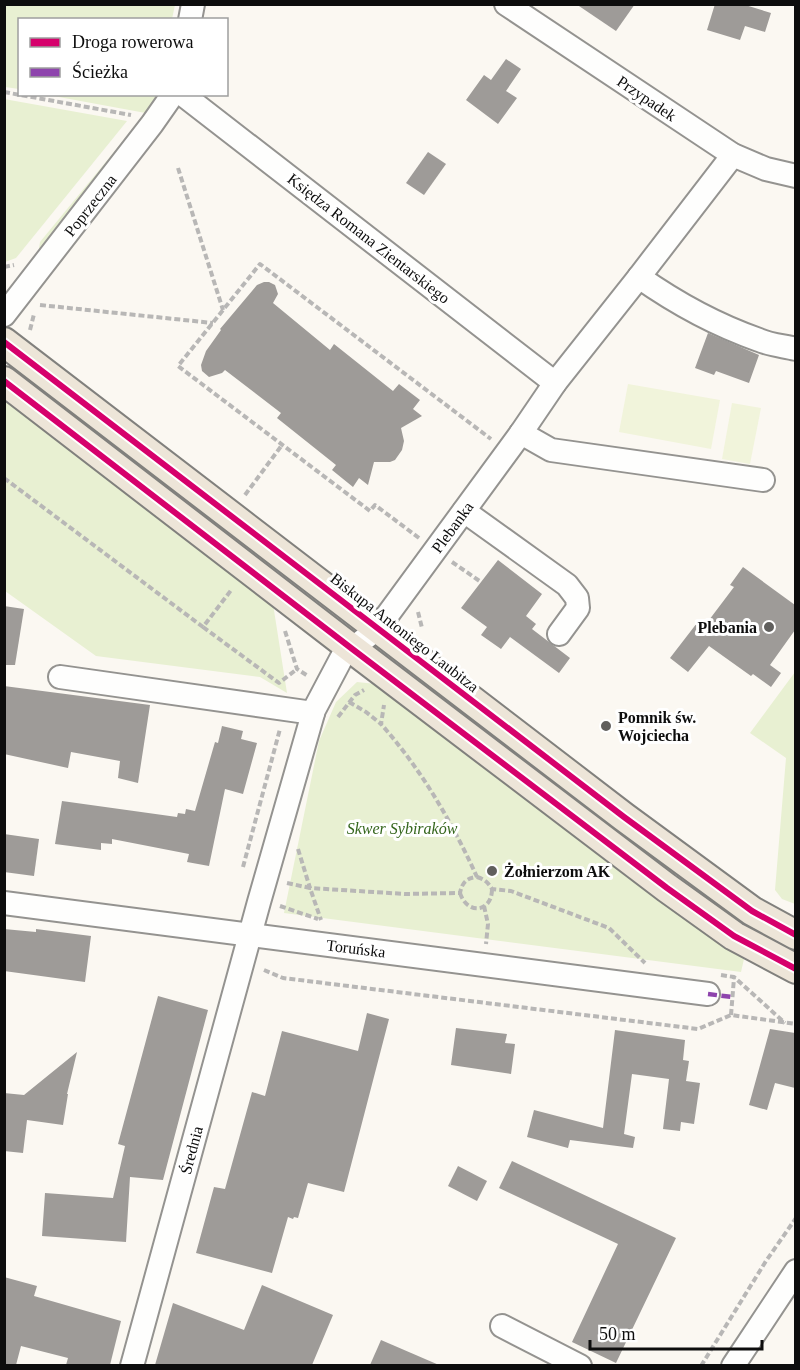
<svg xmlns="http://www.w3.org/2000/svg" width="800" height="1370" font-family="Georgia,serif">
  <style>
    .green { fill: #e8f0d2 }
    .pitch { fill: #f1f4db }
    .building { fill: #9e9b98 }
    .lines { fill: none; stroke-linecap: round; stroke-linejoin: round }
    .minor-casing { stroke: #949390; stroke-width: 26 }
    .major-casing { stroke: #81807d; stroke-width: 32 }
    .path { stroke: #b8b7b6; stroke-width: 4; stroke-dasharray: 6 3; stroke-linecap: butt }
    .minor { stroke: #fefefd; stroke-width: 22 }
    .major { stroke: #ede5d8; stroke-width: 28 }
    .quiet { stroke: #8e44ad; stroke-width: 4.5; stroke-dasharray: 9 4.5; stroke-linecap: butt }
    .cycleway-casing { stroke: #fff; stroke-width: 10 }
    .cycleway { stroke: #d6006c; stroke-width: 6 }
    .poi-dot { fill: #605f5d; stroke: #fff; stroke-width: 2 }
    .labels { text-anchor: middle; stroke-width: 6; stroke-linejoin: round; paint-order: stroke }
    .street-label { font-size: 16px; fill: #0d0d0d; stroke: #fff }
    .poi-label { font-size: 16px; font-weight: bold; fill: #0d0d0d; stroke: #fff; text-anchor: start }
    .park-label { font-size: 16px; font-style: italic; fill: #35661d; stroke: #fff }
  </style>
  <rect width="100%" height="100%" fill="#fbf8f2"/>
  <g class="green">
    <path d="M4 5 5 4 175 5 172 19 20 20 19 89 5 87Z"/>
    <path d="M48 95H159L151 114Z"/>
    <path d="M4 99 127 121 16 258 5 262Z"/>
    <path d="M137 124 143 125 38 255 40 242Z"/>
    <path d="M4 399 273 604 287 693 260 677 96 656 5 591Z"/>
    <path d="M795 672V904L782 899 775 890 786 758 750 733Z"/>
    <path d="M357 682 376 684 718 942 744 959 741 972 284 913 319 741 336 702Z"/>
  </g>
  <g class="pitch">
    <path d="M628 384 720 400 711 449 619 432Z"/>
    <path d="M732 403 761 408 750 464 722 459Z"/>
  </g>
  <g class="building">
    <path d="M576 4H635L616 31Z"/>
    <path d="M715 4H742L771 13 765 32 745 26 740 40 707 30Z"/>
    <path d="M506 59 521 69 506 91 517 98 498 124 466 100 484 75 491 80Z"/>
    <path d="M428 152 446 164 424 195 406 183Z"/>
    <path d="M264 282H269L275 285 278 294 273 303 330 350 334 344 393 391 399 384 420 400 413 409 422 416 401 428 404 441 402 450 395 460 390 462H374L368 485 359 478 353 487 332 470 336 465 277 418 281 413 225 370 222 373 209 377 202 371 201 365 206 351 221 330 220 329 257 285Z"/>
    <path d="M708 333 759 355 749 383 716 371 714 375 695 368Z"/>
    <path d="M498 560 542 594 526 616 536 624 532 629 570 658 559 673 510 637 501 649 481 635 487 627 461 608Z"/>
    <path d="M743 567 795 605V630L770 665 781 673 771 687 753 674 751 676 709 646 688 672 670 658 697 623 703 628 734 587 730 585Z"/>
    <path d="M4 606 24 609 15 665H4Z"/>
    <path d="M4 686 150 705 138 783 118 778 120 761 71 752 68 768 4 754Z"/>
    <path d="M222 726 243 731 241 739 257 743 243 794 225 789 209 866 187 862 189 854 112 839V844L101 843V850L55 844 62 801 177 817 178 813 185 814 186 809 195 811 215 742 218 743Z"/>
    <path d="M4 834 39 839 34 876 4 872Z"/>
    <path d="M4 929 36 932V929L91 936 85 982 4 971Z"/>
    <path d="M158 996 208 1010 163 1180 130 1177 126 1242 42 1236 45 1193 113 1198 125 1146 118 1144Z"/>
    <path d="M367 1013 389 1019 344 1192 308 1183 298 1218 294 1217 293 1219 288 1217 272 1273 196 1253 214 1187 225 1189 252 1092 265 1096 282 1031 358 1051Z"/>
    <path d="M456 1028 507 1034 505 1043 515 1044 511 1074 451 1065Z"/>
    <path d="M770 1029 795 1033V1088L775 1083 767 1110 749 1105Z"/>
    <path d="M615 1030 685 1040 683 1060 689 1061 686 1081 700 1083 694 1124 681 1122 680 1131 663 1129 669 1079 632 1074 624 1134 635 1137 633 1148 570 1140 568 1148 527 1137 534 1110 603 1128Z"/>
    <path d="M77 1052 67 1094H68L63 1125 27 1120 23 1153 4 1151V1093L24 1095Z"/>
    <path d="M512 1161 676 1238 616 1363 572 1342 618 1244 499 1188Z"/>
    <path d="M458 1166 487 1181 477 1201 448 1186Z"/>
    <path d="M4 1277 37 1286 34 1296 121 1321 110 1365H66L68 1358 21 1346 16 1365H4Z"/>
    <path d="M262 1285 333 1315 312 1365H155L173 1303 244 1330Z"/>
    <path d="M381 1340 439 1365H370Z"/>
  </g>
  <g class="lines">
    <g class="minor-casing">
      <g id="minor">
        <path d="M506 4 733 155 766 169 796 176"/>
        <path d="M190 20 193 4"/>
        <path d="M182 94 555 383"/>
        <path d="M639 277C676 303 716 325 759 340 770 345 784 346 796 349"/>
        <path d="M4 315 152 124 173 94"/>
        <path d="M521 433 551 450 763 480"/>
        <path d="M464 511 567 585 577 598 578 608 559 634"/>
        <path d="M60 677 313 713"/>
        <path d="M4 903 708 994"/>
        <path d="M502 1326 580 1366"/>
        <path d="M132 1366 259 902 314 710 342 657 378 628 521 433 555 383 639 277 733 155"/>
        <path d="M733 1366 796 1271"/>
      </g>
    </g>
    <g class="major-casing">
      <g id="major">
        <path d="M4 342 624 817 752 911 796 935"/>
        <path d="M4 381 351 648 667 888 734 936 796 969"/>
      </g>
    </g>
    <g class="path">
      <path d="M4 92 131 115"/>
      <path d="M178 168 223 310"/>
      <path d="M4 267 14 265"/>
      <path d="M40 305 213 323"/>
      <path d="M30 330 34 314"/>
      <path d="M4 478 203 627 232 589"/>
      <path d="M245 495 282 445"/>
      <path d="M419 538 375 505 370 511 178 366 260 264 491 439"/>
      <path d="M452 562 481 582"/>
      <path d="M418 612 422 628"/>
      <path d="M203 627 279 683 297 669"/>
      <path d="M285 631 297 669 308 676"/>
      <path d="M349 702 366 712 381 724 384 705"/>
      <path d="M338 717 355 695 364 690"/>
      <path d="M298 849 310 888 405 894 460 893C462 883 466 878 477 877 452 822 421 769 381 724"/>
      <path d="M243 867 280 729"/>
      <path d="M477 877C484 879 488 882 492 889L511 891 609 928 645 963"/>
      <path d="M287 883 310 888 321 920"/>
      <path d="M460 893C467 915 492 913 492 889"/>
      <path d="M280 906 318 919"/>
      <path d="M484 906 488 924 486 944"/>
      <path d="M264 970 283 978 698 1029 731 1015 796 1024"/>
      <path d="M721 975 734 977 785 1023"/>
      <path d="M731 1015 734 978"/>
      <path d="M701 1366 766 1261 796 1218"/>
    </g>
    <use href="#minor" class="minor"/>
    <use href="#major" class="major"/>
    <path class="quiet" d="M708 994 732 997"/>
    <g class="cycleway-casing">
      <g id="cycleway">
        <path d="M4 342 624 817 752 911 796 935"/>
        <path d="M4 381 351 648 667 888 734 936 796 969"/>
      </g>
    </g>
    <use href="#cycleway" class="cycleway"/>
  </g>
  <g class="poi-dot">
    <circle cx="769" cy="627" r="6"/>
    <circle cx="606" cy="726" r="6"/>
    <circle cx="492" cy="871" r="6"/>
  </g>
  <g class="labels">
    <g class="street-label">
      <text transform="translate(647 98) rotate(34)" y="6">Przypadek</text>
      <text transform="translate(90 205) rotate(-52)" y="6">Poprzeczna</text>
      <text transform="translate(369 238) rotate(38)" y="6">Księdza Romana Zientarskiego</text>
      <text transform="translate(452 527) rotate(-54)" y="6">Plebanka</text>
      <text transform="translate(405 632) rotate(38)" y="6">Biskupa Antoniego Laubitza</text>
      <text transform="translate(356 948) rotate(7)" y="6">Toruńska</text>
      <text transform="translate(191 1150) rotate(-75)" y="6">Średnia</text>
    </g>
    <g class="poi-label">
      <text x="757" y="633" text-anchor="end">Plebania</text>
      <text x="618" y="723">Pomnik św.<tspan x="618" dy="18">Wojciecha</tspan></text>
      <text x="504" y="877">Żołnierzom AK</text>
    </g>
    <g class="park-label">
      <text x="402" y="834">Skwer Sybiraków</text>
    </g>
  </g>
  <rect width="800" height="1370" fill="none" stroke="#0d0d0d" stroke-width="12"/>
  <rect x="18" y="18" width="210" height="78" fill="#ffffff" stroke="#9e9e9e" stroke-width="1.5"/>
  <rect x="30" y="38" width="30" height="9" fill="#d6006c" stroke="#9e9e9e" stroke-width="1.5"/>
  <text x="72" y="48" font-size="18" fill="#0d0d0d">Droga rowerowa</text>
  <rect x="30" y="68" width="30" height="9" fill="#8e44ad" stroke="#9e9e9e" stroke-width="1.5"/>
  <text x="72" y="78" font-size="18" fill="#0d0d0d">Ścieżka</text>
  <path d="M590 1340v9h172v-9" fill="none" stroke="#0d0d0d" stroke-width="3"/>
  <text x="599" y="1340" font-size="18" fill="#0d0d0d" stroke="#ffffff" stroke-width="4.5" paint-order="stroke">50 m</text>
</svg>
